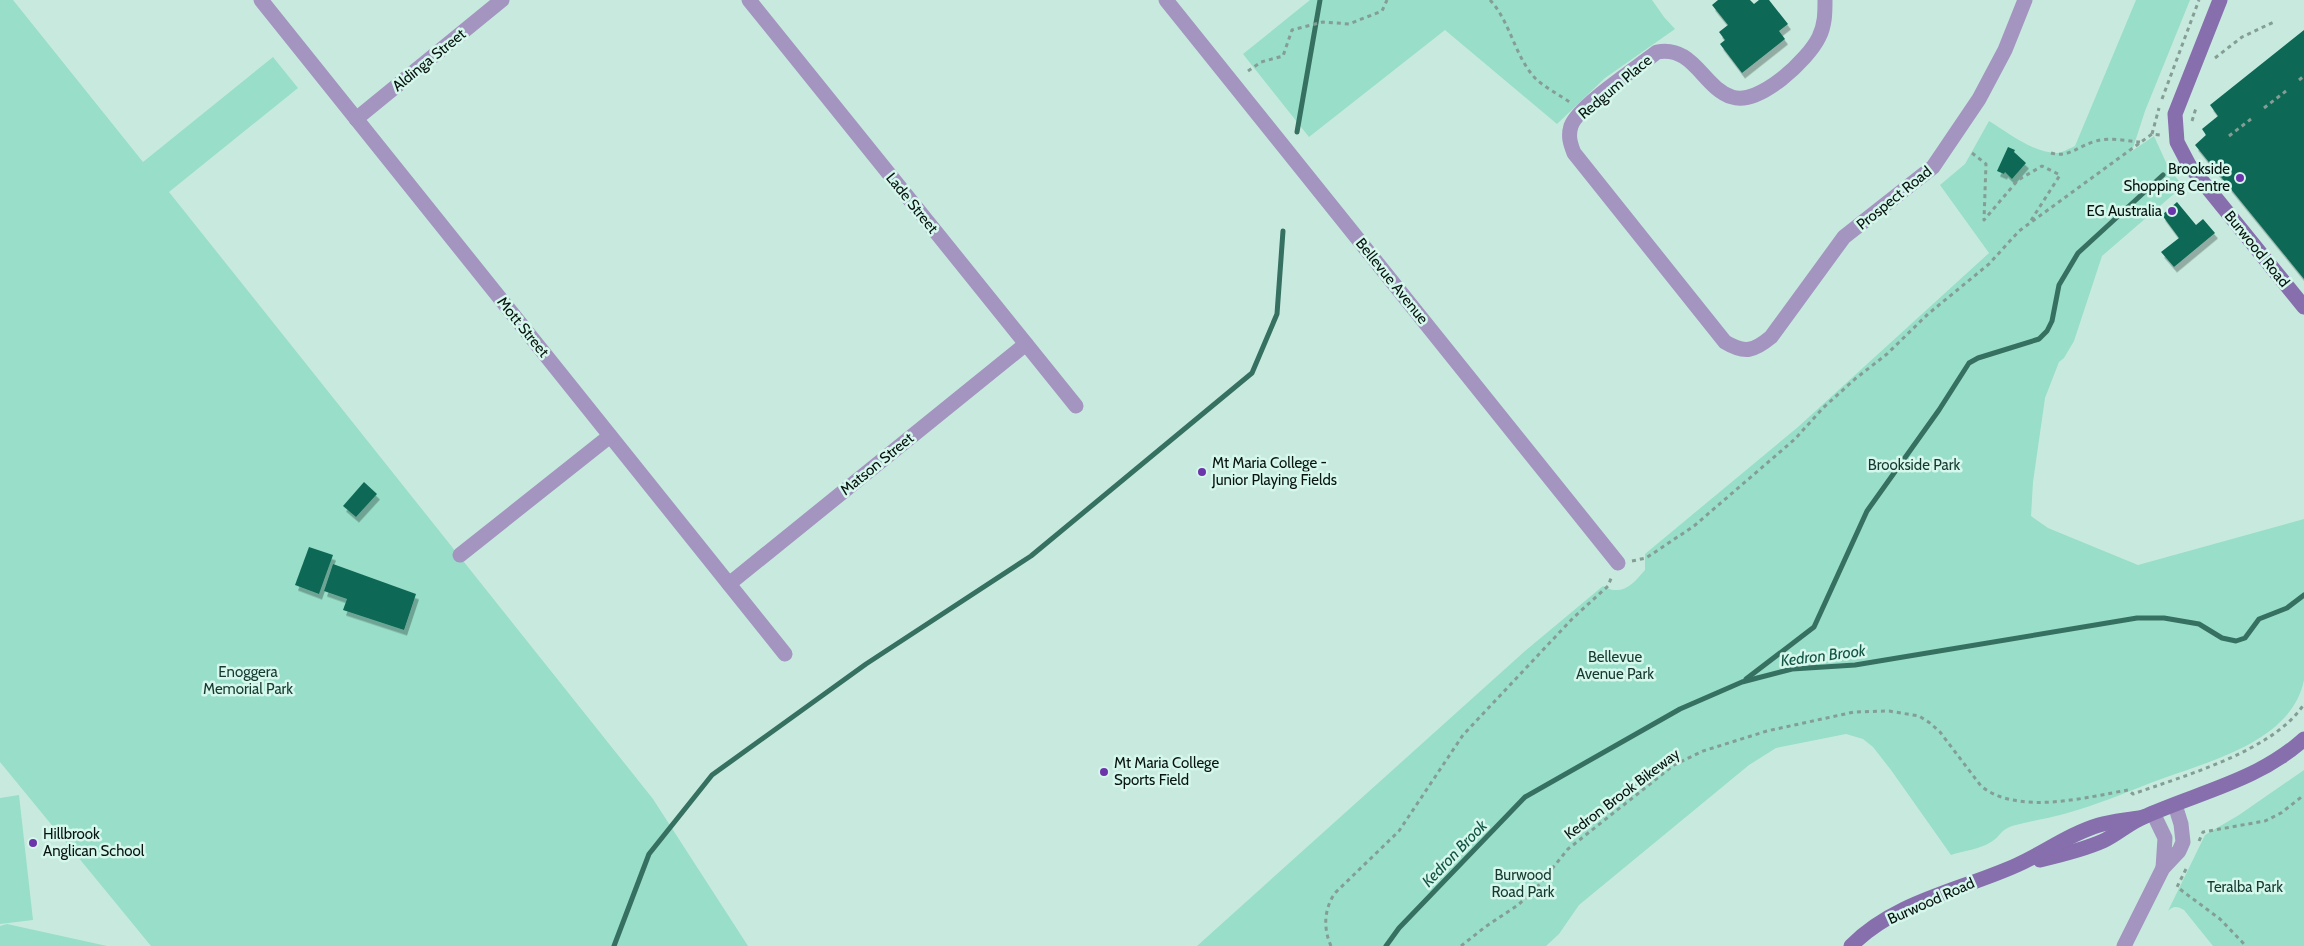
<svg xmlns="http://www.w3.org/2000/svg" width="2304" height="946" font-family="Cabin,sans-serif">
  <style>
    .green { fill: #98dec8 }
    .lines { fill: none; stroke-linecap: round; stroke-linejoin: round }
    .stream { stroke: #367060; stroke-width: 5 }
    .building { fill: #116955; filter: url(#shadow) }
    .path { stroke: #849e95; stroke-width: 3; stroke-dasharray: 4 4; stroke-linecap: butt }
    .street { stroke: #a494c0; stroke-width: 15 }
    .secondary { stroke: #876ead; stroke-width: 15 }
    .poi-dot { fill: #6c34aa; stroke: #d5f7ec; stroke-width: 2 }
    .labels { text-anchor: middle; stroke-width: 5; stroke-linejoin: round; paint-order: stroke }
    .street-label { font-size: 15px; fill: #081410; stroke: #d5f7ec }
    .poi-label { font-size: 15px; fill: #081410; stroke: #d5f7ec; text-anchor: start }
    .park-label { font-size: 15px; fill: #163a30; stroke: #d5f7ec }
    .water-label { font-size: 16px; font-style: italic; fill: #145444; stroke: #d5f7ec }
  </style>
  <defs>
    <filter id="shadow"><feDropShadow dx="3" dy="5.5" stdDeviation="0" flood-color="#0004"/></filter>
  </defs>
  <rect width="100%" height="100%" fill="#c8eade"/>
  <g class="green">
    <path d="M0 0H13L143 162 273 57 298 88 169 192 653 799 748 946H151L0 762Z"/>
    <path d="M1310 0H1652L1664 17 1675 29 1605 78 1557 124 1445 30 1309 137 1243 54Z"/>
    <path d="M2136 0H2190L2145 111 2132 151 2154 136 2169 169 2183 186 2102 256 2074 341 2064 358 2059 362 2045 398 2033 482 2031 516 2048 528 2138 565 2304 519V680C2292 740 2214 760 2164 778 2131 790 2098 805 2064 814 2046 819 2029 821 2012 826 2000 830 2000 837 1991 842 1980 849 1963 851 1951 855L1891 770 1873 747 1863 739 1846 734 1776 748 1749 765 1579 905 1559 934 1546 946H1197L1525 651 1603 586C1622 597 1633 584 1645 570V554L1798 427 1989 253 1940 185 1965 164 1989 121C2009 133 2033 153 2057 153 2062 153 2070 148 2075 146Z"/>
    <path d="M2304 770V946H2213L2184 910C2177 906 2173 906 2168 911L2205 835 2239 815Z"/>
    <path d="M19 795 33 920 0 924V798Z"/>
    <path d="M7 924 107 946H0V926Z"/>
  </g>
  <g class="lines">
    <g class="stream">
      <path d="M1297 132 1320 0"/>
      <path d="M1746 679 1814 627 1867 511 1939 410 1969 363 1978 358 2039 339 2047 331 2052 321 2059 285 2078 253 2163 175"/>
      <path d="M614 946 649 854 712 775 866 664 1031 556 1252 373 1277 314 1283 231"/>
      <path d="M1386 946 1399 928 1525 797 1680 709 1742 682 1792 669 1855 665 2137 618H2164L2199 624 2222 638 2236 641 2245 638 2259 619 2287 608 2304 595"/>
    </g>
  </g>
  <g class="building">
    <path d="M1718 0H1750L1754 4 1759 0H1769L1788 24 1779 31 1785 39 1742 73 1720 44 1725 40 1719 32 1728 25 1712 5Z"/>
    <path d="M2304 30V279L2195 145 2206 135 2202 129 2218 116 2210 105Z"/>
    <path d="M2008 147 2015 150 2014 152 2026 163 2012 179 2005 172 2004 174 1997 171Z"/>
    <path d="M2177 202 2196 225 2203 219 2215 233 2174 267 2161 252 2179 238 2162 215Z"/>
    <path d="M364 482 377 494 356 517 343 506Z"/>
    <path d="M309 547 333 555 319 594 295 585Z"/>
    <path d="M333 564 416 594 404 630 343 610 347 599 324 591Z"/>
  </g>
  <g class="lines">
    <g class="path">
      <path d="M1490 0C1511 23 1514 55 1535 78 1545 88 1560 95 1571 103"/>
      <path d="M2215 58 2242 37 2276 21"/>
      <path d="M1248 71 1261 62 1283 56 1292 30 1323 22 1349 24 1382 11 1387 0"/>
      <path d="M2299 80 2304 76"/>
      <path d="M2162 99 2199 0"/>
      <path d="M2264 108 2286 91"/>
      <path d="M2192 121 2196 108"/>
      <path d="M2152 134 2159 108"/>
      <path d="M2229 136 2251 119"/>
      <path d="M1972 153 1986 164 1984 220 2018 180 2042 166 2060 175 2030 222"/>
      <path d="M2051 153C2069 158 2078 146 2096 141 2109 137 2126 141 2140 142"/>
      <path d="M1632 561 1646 558 1694 526 1795 439 1823 408 1855 379 1887 354 1928 314 1989 264 2019 231 2152 134 2160 135"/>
      <path d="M2199 841 2203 832 2265 821 2281 813 2304 795"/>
      <path d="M2186 869 2177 887 2220 919 2246 946"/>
      <path d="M1331 946C1323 928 1324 909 1335 893L1399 831 1463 735 1573 618 1608 586 1612 576"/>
      <path d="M1461 946 1485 927 1518 905 1538 886 1568 849 1674 765 1703 751 1767 731 1854 712 1889 711 1919 716 1930 723 1940 732 1981 786C2018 816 2087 797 2128 790L2133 794C2183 776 2274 751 2304 704"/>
    </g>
    <g class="street">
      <path d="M261 0 785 654"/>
      <path d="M749 0 1076 406"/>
      <path d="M1166 0 1618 563"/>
      <path d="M1825 0C1825 13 1825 25 1819 37 1808 60 1759 106 1732 97 1703 88 1694 45 1657 52 1638 67 1578 106 1571 126 1568 136 1570 143 1574 153L1725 342C1745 354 1754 351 1771 337L1844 237 1933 167 1979 99 2005 50 2025 0"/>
      <path d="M356 119 502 0"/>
      <path d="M460 555 610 436"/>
      <path d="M729 584 1026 344"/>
      <path d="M2153 813 2165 838 2163 868"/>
      <path d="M2124 946 2163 868 2179 851 2183 842 2181 824 2175 805"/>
    </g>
    <g class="secondary">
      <path d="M2220 0 2175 114 2177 142 2189 165 2304 307"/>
      <path d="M2040 860C2061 855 2083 850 2103 841 2118 834 2130 822 2146 816 2200 792 2259 780 2304 739"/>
      <path d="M1851 946C1895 901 1962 890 2017 865 2044 853 2069 834 2099 825 2113 821 2129 820 2143 817"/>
    </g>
  </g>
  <g class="poi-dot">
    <circle cx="2240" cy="178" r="5"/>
    <circle cx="2172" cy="211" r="5"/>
    <circle cx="1202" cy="472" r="5"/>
    <circle cx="1104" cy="772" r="5"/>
    <circle cx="33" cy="843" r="5"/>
  </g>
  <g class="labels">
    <g class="street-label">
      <text transform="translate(429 60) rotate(-39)" y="5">Aldinga Street</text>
      <text transform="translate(1615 87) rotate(-40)" y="5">Redgum Place</text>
      <text transform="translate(1894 198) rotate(-39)" y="5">Prospect Road</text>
      <text transform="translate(912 203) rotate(51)" y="5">Lade Street</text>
      <text transform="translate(2257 249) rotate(51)" y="5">Burwood Road</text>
      <text transform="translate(1392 281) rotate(51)" y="5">Bellevue Avenue</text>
      <text transform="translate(523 327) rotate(51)" y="5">Mott Street</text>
      <text transform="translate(877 464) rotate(-39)" y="5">Matson Street</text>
      <text transform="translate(1622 794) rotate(-37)" y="5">Kedron Brook Bikeway</text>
      <text transform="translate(1931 901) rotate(-24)" y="5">Burwood Road</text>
    </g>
    <g class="poi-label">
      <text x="2230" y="174" text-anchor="end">Brookside<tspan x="2230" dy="17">Shopping Centre</tspan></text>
      <text x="2162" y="216" text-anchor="end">EG Australia</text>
      <text x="1212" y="468">Mt Maria College -<tspan x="1212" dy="17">Junior Playing Fields</tspan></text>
      <text x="1114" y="768">Mt Maria College<tspan x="1114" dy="17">Sports Field</tspan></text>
      <text x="43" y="839">Hillbrook<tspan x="43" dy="17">Anglican School</tspan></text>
    </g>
    <g class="park-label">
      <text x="1914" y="470">Brookside Park</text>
      <text x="1615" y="662">Bellevue<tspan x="1615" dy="17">Avenue Park</tspan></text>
      <text x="248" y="677">Enoggera<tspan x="248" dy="17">Memorial Park</tspan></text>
      <text x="1523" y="880">Burwood<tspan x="1523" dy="17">Road Park</tspan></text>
      <text x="2245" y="892">Teralba Park</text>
    </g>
    <g class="water-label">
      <text transform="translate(1823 655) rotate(-7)" y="6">Kedron Brook</text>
      <text transform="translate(1454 853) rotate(-46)" y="6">Kedron Brook</text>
    </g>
  </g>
</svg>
